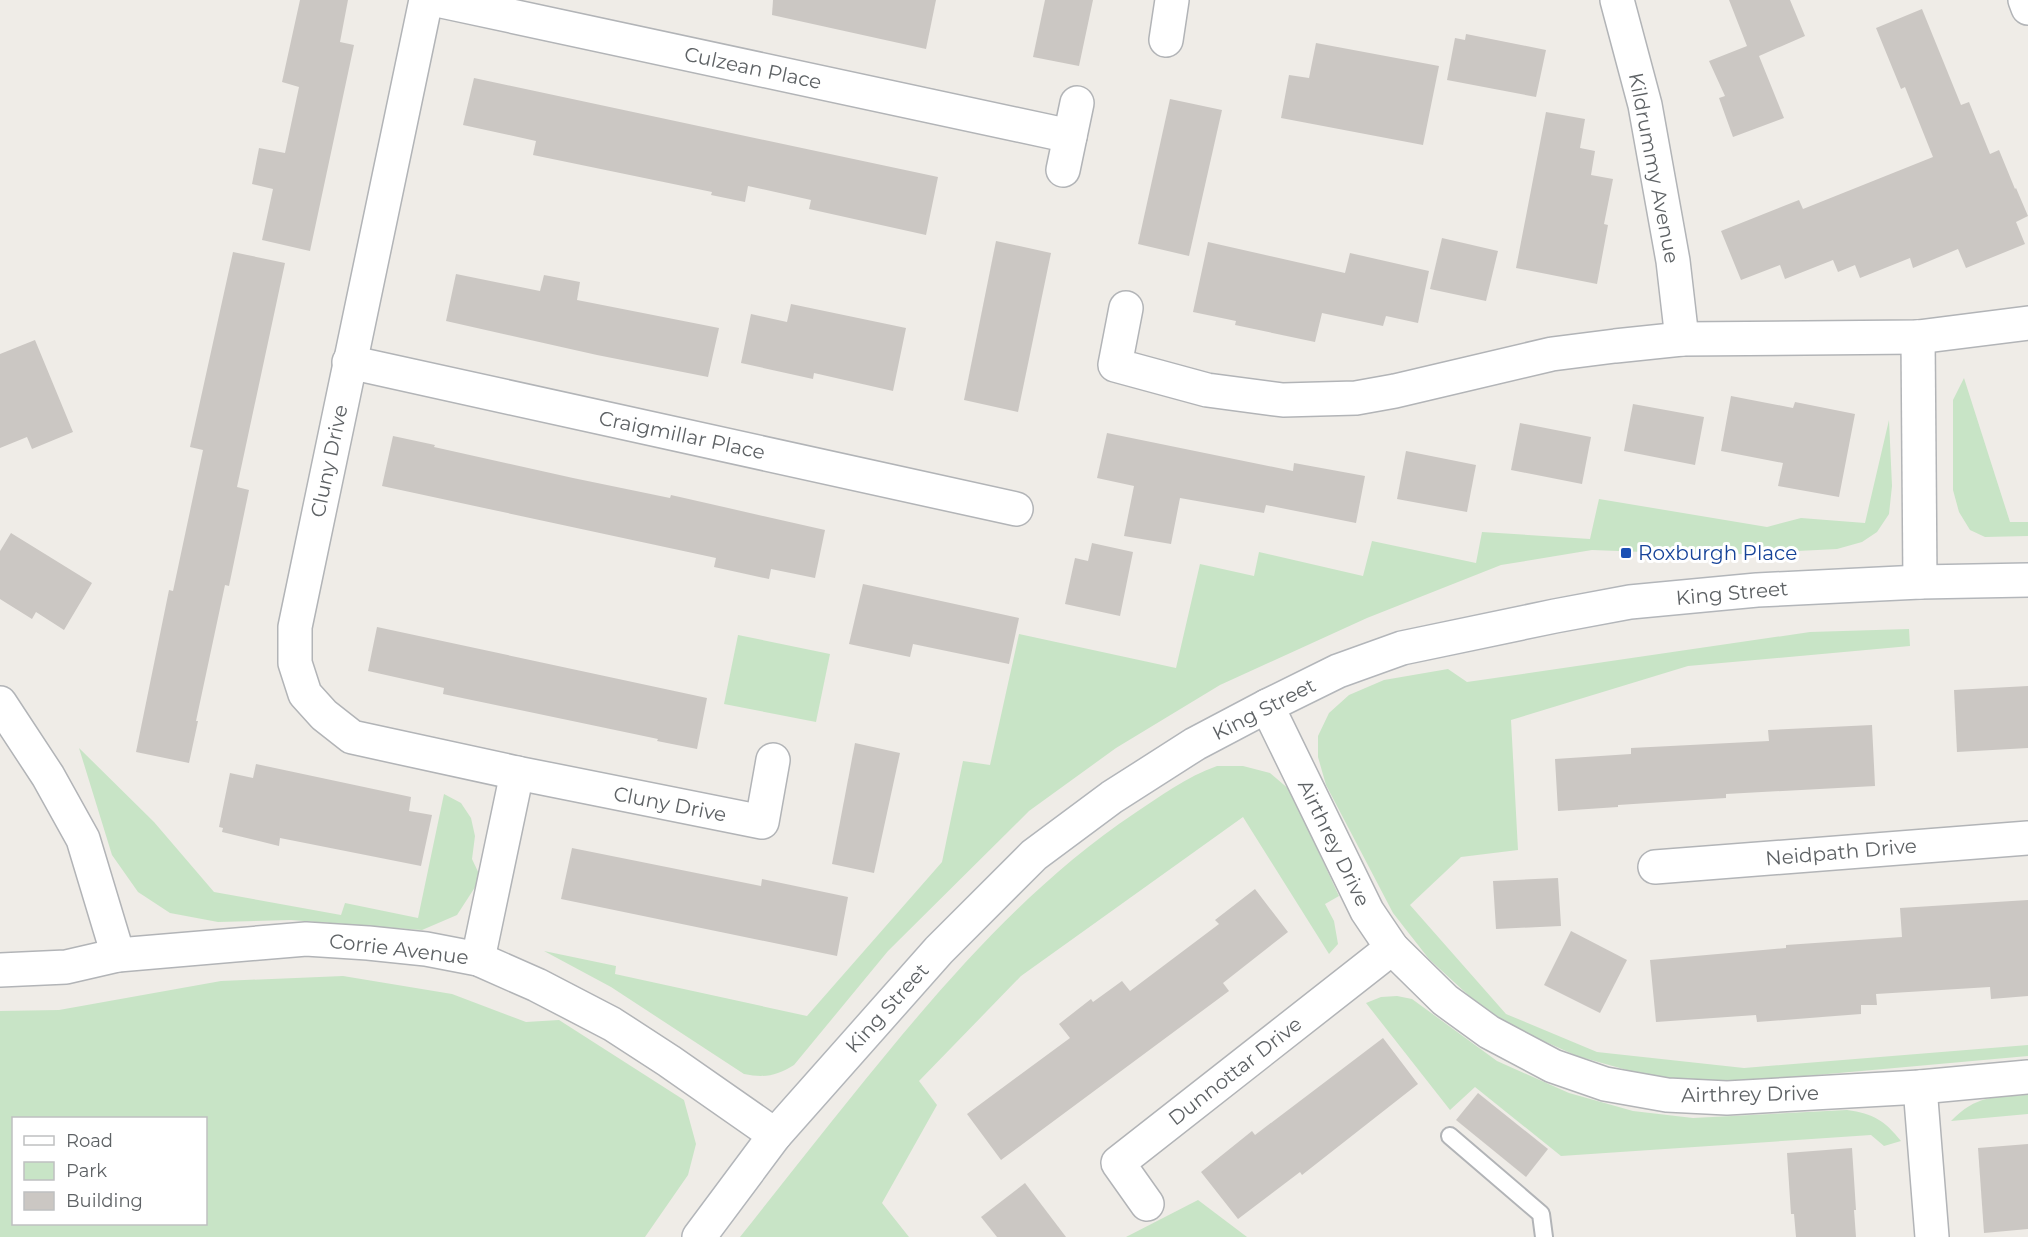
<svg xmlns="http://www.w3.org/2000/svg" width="2028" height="1237" font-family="Montserrat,sans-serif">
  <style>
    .green { fill: #c8e4c6; fill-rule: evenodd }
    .building { fill: #cbc7c3 }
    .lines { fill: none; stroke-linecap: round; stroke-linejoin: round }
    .lane-casing { stroke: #b2b4b7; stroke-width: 20 }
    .street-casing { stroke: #b2b4b7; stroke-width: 36 }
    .secondary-casing { stroke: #b3b6ba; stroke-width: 36 }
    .lane { stroke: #fff; stroke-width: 16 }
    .street { stroke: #fff; stroke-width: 33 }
    .secondary { stroke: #fff; stroke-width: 33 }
    .transit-dot { fill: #1a4fb4; stroke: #fff; stroke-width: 2 }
    .labels { text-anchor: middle; stroke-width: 6; stroke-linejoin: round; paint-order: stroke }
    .street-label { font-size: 20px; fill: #5e6265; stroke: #fff }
    .transit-label { font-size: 20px; fill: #164399; stroke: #fff; text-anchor: start }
  </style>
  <rect width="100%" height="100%" fill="#efece7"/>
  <g class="green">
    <path d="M1964 378 2010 522H2028V536L1985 537 1970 530 1959 512 1953 490V400Z"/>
    <path d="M1889 420 1892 486 1889 514 1877 532 1862 542 1837 549 1722 555 1592 550 1501 565 1367 618 1220 685 1116 748 1029 811 888 951 794 1065C777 1076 764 1078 744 1074L611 987 544 951 616 966 615 974 807 1016 942 862 963 761 990 765 1019 634 1176 668 1200 564 1254 576 1259 552 1363 576 1372 541 1476 563 1482 532 1590 539 1599 499 1767 527 1801 518 1865 523Z"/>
    <path d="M1909 629 1910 646 1688 666 1511 720 1518 850 1461 857 1410 905 1506 1014 1597 1052 1744 1068 2028 1045V1056L1750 1081 1691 1082 1634 1072 1577 1056 1521 1031 1479 1005 1429 959 1393 913 1326 785 1318 757V736L1329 713 1349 695 1384 680 1448 669 1467 682 1810 632Z"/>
    <path d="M738 635 830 654 816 722 724 704Z"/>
    <path d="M79 748 154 822 214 892 341 915 345 903 418 918 444 794 461 803 471 818 475 836 472 859 481 878 457 915 422 930 291 920 218 922 170 913 138 892 112 855Z"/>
    <path d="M1217 766H1243L1270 773 1290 790 1339 896 1325 904 1334 921 1338 944 1329 954 1243 817 1021 976 919 1081 937 1105 882 1203 909 1237H740C794 1169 847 1101 902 1035 972 952 1044 874 1135 813 1161 796 1186 777 1217 766Z"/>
    <path d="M343 976 452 994 526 1022 559 1020 684 1100 696 1144 688 1175 645 1237H0V1011L59 1010 221 981ZM14 1118H206V1224H14Z"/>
    <path d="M1397 996 1412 999 1497 1061 1569 1093 1633 1111 1693 1118 1847 1110C1874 1114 1884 1120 1901 1141L1884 1146 1871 1135 1561 1156 1475 1087 1450 1110 1366 1003 1381 997Z"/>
    <path d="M2028 1095V1114L1951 1121C1977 1095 1993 1097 2028 1095Z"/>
    <path d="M1198 1200 1247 1237H1126Z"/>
  </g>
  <g class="building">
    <path d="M300 0H348L340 42 354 45 310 251 262 240 273 189 252 184 259 148 285 153 299 87 282 82Z"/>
    <path d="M773 0H936L926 49 772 15Z"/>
    <path d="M1045 0H1093L1079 66 1033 57Z"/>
    <path d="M1729 0H1790L1805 36 1759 56 1784 118 1733 137 1719 98 1725 96 1709 61 1747 46Z"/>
    <path d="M1922 9 1961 105 1969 102 1990 154 1999 150 2015 189 2016 188 2028 216 2016 222 2025 244 1966 268 1958 249 1913 268 1910 258 1860 278 1855 265 1838 272 1833 260 1785 279 1780 265 1741 280 1721 231 1799 200 1803 209 1933 157 1905 87 1901 89 1876 28Z"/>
    <path d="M1466 34 1546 50 1536 97 1447 80 1455 38 1465 40Z"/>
    <path d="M1316 43 1439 66 1423 145 1281 118 1289 75 1309 78Z"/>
    <path d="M474 78 938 177 926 235 809 209 811 200 748 186 745 202 711 195 712 192 533 155 536 141 463 125Z"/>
    <path d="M1170 99 1222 110 1189 256 1138 244Z"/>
    <path d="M1546 112 1585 119 1580 148 1595 151 1591 175 1613 179 1604 224 1608 225 1597 284 1516 268Z"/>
    <path d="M1442 238 1498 251 1486 301 1430 289Z"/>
    <path d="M996 241 1051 253 1018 412 964 400Z"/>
    <path d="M1208 242 1345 273 1350 253 1429 271 1418 323 1386 316 1383 326 1322 313 1315 342 1235 325 1236 321 1193 312Z"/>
    <path d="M233 252 285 263 237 487 249 490 229 586 225 585 196 721H198L189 763 136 752 169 590 173 591 203 450 190 447Z"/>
    <path d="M456 274 540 291 544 275 580 282 577 300 719 328 708 377 597 355 446 321Z"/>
    <path d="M791 304 906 328 893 391 814 373 813 379 741 363 751 314 787 322Z"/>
    <path d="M35 340 73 432 32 449 27 437 0 448V354Z"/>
    <path d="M1731 396 1793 408 1795 402 1855 414 1839 497 1778 486 1783 463 1721 451Z"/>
    <path d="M1633 404 1704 417 1695 465 1624 451Z"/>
    <path d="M1520 423 1591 437 1582 484 1511 470Z"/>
    <path d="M1107 433 1293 471 1294 463 1365 476 1356 523 1266 505 1264 513 1180 498 1171 544 1124 536 1134 486 1097 478Z"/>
    <path d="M393 436 435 445 434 447 573 478 670 498 671 495 825 530 815 578 771 569 769 579 714 567 716 558 382 486Z"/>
    <path d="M1406 451 1476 465 1467 512 1397 499Z"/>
    <path d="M11 533 92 583 64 630 36 612 32 619 0 599V551Z"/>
    <path d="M1092 543 1133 552 1120 616 1065 604 1075 558 1088 561Z"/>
    <path d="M863 584 1019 618 1009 664 913 644 910 657 849 644Z"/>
    <path d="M377 627 707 698 697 749 657 741 658 739 443 694 444 688 368 671Z"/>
    <path d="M2028 686V748L1957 752 1954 690Z"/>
    <path d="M1872 725 1875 786 1726 794V798L1618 805V807L1558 811 1555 759 1631 754V748L1769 741 1768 730Z"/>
    <path d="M855 743 900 753 874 873 832 864Z"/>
    <path d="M256 764 411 797 409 811 432 815 421 866 280 838 279 846 222 832 223 828 219 827 230 773 253 778Z"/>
    <path d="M572 848 761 886 762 879 848 897 837 956 561 899Z"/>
    <path d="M1558 878 1561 926 1496 929 1493 881Z"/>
    <path d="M1255 889 1288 932 1223 983 1229 991 1001 1160 967 1114 1070 1038 1059 1024 1091 999 1093 1002 1122 981 1130 991 1219 924 1215 920Z"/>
    <path d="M2028 900V996L1991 999 1990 987 1876 994 1877 1005H1861V1014L1757 1022 1756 1015 1656 1022 1650 960 1786 948V945L1902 937 1900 908Z"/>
    <path d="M1571 931 1627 960 1600 1013 1544 985Z"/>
    <path d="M1383 1038 1418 1084 1302 1175 1300 1172 1238 1219 1201 1172 1252 1131 1255 1135Z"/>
    <path d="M1478 1093 1548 1149 1526 1177 1456 1120Z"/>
    <path d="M2028 1144V1229L1984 1233 1978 1148Z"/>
    <path d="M1852 1148 1856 1210H1854L1856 1237H1796L1794 1214H1791L1787 1153Z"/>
    <path d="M1025 1183 1066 1237H997L981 1217Z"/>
  </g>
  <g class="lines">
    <g class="lane-casing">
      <path id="lane" d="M1450 1136 1541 1214 1544 1237"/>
    </g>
    <g class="street-casing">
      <g id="street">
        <path d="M426 0 295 627V663L305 694 324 715 352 737 517 773 762 822 773 760"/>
        <path d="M437 0 1070 136"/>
        <path d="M1617 0 1645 105 1673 261 1682 339"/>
        <path d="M2025 0 2028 8"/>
        <path d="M1166 40 1172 0"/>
        <path d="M1063 170 1077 103"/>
        <path d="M1126 308 1115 365 1207 390 1283 400 1356 398 1395 391 1552 354 1615 346 1682 339 1918 337 2028 323"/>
        <path d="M1918 337 1920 582"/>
        <path d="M349 362 1016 509"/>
        <path d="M0 703 48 776 83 839 118 955"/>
        <path d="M1267 706 1367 911 1392 948 1445 1000 1489 1032 1553 1066 1605 1084 1667 1095 1727 1098 1920 1087 2028 1077"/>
        <path d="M1655 867 2028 838"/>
        <path d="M478 959 517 773"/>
        <path d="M0 970 66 967 118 955 306 939 368 943 426 949 478 959 537 985 612 1024 669 1061 775 1135"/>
        <path d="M1920 1087 1932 1237"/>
        <path d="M1147 1204 1118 1163 1392 948"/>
      </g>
    </g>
    <g class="secondary-casing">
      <path id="secondary" d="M699 1237 775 1135 939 950 1034 855 1112 797 1195 744 1267 706 1338 671 1402 648 1555 616 1630 602 1757 590 1920 582 2028 580"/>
    </g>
    <use href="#lane" class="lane"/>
    <use href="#street" class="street"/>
    <use href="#secondary" class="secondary"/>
  </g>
  <rect class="transit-dot" x="1620" y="547" width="12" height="12" rx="3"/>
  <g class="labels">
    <g class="street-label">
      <text transform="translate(753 68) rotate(12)" y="7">Culzean Place</text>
      <text transform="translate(1654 168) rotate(79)" y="7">Kildrummy Avenue</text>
      <text transform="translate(682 435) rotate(12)" y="7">Craigmillar Place</text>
      <text transform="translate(329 461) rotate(-78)" y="7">Cluny Drive</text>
      <text transform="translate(1732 593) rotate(-5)" y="7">King Street</text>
      <text transform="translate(1264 709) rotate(-27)" y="7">King Street</text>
      <text transform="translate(670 804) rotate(11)" y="7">Cluny Drive</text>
      <text transform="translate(1334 843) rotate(64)" y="7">Airthrey Drive</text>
      <text transform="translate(1841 852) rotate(-5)" y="7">Neidpath Drive</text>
      <text transform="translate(399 949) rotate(7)" y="7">Corrie Avenue</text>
      <text transform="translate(887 1008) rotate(-48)" y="7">King Street</text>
      <text transform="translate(1235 1071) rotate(-38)" y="7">Dunnottar Drive</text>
      <text transform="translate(1750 1094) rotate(-1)" y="7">Airthrey Drive</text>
    </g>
    <g class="transit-label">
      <text x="1638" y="560">Roxburgh Place</text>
    </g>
  </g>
  <rect x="12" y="1117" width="195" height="108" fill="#ffffff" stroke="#bfc0c1" stroke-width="1.5"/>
  <rect x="24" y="1136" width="30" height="9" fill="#ffffff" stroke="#bfc0c1" stroke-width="1.5"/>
  <text x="66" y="1147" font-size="18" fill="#5e6265">Road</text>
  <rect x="24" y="1162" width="30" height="18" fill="#c8e4c6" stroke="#bfc0c1" stroke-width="1.5"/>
  <text x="66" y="1177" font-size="18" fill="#5e6265">Park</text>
  <rect x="24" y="1192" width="30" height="18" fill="#cbc7c3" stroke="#bfc0c1" stroke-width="1.5"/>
  <text x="66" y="1207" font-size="18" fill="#5e6265">Building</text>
</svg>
